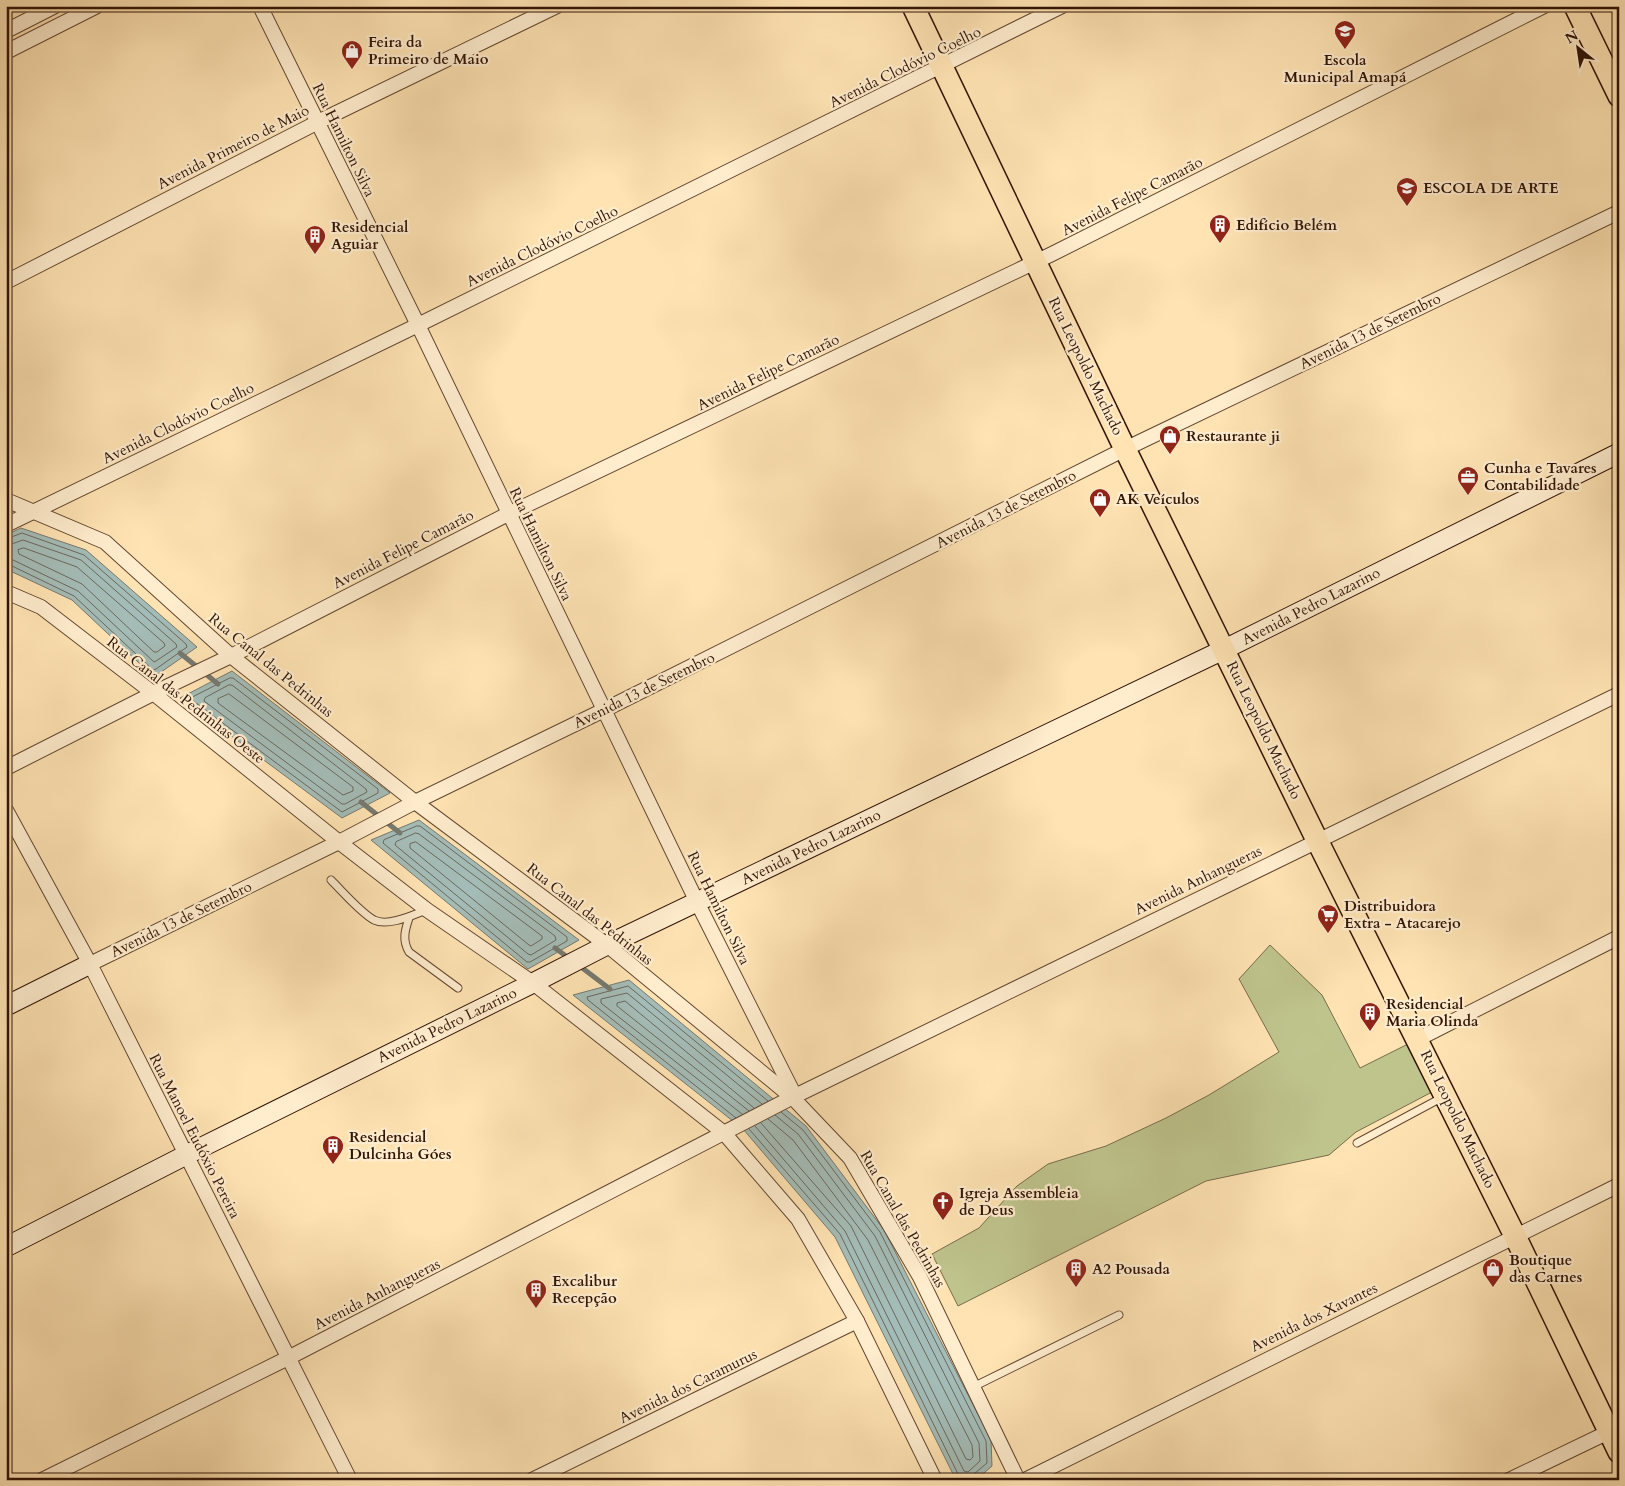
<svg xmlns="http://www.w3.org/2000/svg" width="1625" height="1486" font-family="Cardo,serif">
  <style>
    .green { fill: #bfc48d; stroke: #786c4a }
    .water { fill: #a4bcb7; stroke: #767970 }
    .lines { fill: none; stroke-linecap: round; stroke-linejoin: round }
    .shore { stroke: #6a685e; stroke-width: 1 }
    .stream { stroke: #767970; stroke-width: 5 }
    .lane-casing { stroke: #644831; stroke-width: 9 }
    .street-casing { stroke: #644831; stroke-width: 16 }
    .secondary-casing { stroke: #311406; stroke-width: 21 }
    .primary-casing { stroke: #311406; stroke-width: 24 }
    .lane { stroke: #ffedce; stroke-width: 7 }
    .street { stroke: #ffedce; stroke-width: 14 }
    .secondary { stroke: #ffedce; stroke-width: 19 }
    .primary { stroke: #ffe3b3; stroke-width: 21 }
    .labels { text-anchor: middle; stroke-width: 4.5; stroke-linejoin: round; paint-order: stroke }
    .poi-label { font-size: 15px; font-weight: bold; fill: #311406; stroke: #ffedce; text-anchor: start }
    .street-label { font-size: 15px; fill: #311406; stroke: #ffedce }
  </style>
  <rect width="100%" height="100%" fill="#ffe3b3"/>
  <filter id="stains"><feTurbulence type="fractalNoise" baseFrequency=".004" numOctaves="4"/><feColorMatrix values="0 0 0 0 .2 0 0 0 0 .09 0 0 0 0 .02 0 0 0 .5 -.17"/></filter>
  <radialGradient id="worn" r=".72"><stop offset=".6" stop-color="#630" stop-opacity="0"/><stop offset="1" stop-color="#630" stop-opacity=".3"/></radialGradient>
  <path class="green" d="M1270 945 1322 995 1360 1068 1408 1044 1432 1092 1356 1132 1329 1155 1206 1181 958 1306 932 1254 979 1228 1017 1186 1048 1164 1106 1146 1166 1118 1209 1095 1279 1052 1239 979Z"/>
  <g class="water">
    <path d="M21 528 86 550 197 647 154 677 72 600 6 569V535Z"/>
    <path d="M232 671 390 793 342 818 180 698Z"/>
    <path d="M419 820 579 940 528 969 371 840Z"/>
    <path d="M629 980 806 1126 884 1230 991 1440 992 1466 976 1480H956L835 1237 743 1129 573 995Z"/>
  </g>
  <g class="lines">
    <g class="shore">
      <path d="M6 539 22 533 84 555 186 644 187 647 156 669 153 670 74 596 10 565H6"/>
      <path d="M6 546 23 540 81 560 176 644 177 647 156 661 154 662 78 591 13 560 6 558"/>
      <path d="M24 548 77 567 164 643 165 646 157 652H154L82 584 19 554 18 550Z"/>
      <path d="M230 678H233L378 789V793L342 812 192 700 193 697Z"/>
      <path d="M229 685H232L366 789 367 792 345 804H342L204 701 205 698Z"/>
      <path d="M229 694 353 787V791L343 795 218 703V699Z"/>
      <path d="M417 826H420L567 937V941L530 962H527L383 843 384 840Z"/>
      <path d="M416 833 419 834 555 936 556 940 531 955 528 954 395 845 396 842Z"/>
      <path d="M416 842 542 936V939L531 946 529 945 410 848V844Z"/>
      <path d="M749 1111 617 1006V1003L625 1001 754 1108"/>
      <path d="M781 1112 803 1130 880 1232 986 1441 987 1463 974 1474 973 1480"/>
      <path d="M742 1114 601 1003V999L627 993 762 1104"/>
      <path d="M736 1118 588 1000 587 997 628 986 768 1101"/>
      <path d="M761 1123 851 1226 966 1459 970 1460 973 1457 972 1445 868 1240 793 1140 768 1119"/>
      <path d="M755 1126 845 1231 964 1471 968 1472 980 1461 979 1443 875 1236 798 1134 775 1115"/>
      <path d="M749 1129 840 1234 959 1476 960 1480"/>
    </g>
    <g class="stream">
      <path d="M180 653 218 684"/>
      <path d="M361 802 400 833"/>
      <path d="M555 948 570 959"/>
      <path d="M577 964 610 989"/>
    </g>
    <g class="lane-casing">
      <g id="lane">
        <path d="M331 880C343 892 360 912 374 920 388 927 413 915 426 910"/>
        <path d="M409 918C405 930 402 940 409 952L458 988"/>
        <path d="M1357 1143 1443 1097"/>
        <path d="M973 1387 1119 1315"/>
      </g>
    </g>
    <g class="street-casing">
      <g id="street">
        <path d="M260 6 418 325 697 902 795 1096"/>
        <path d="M6 31 55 6"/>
        <path d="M6 52 97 6"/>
        <path d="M6 282 326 118 557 6"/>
        <path d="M6 500 105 542 231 656 415 802 607 945 793 1098 850 1158 920 1277 1018 1480"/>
        <path d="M6 525 418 325 1062 6"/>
        <path d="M6 592 41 607 153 693 339 842 427 910 533 983 724 1133 798 1219 857 1321 935 1480"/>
        <path d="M6 768 164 688 231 656 508 514 1052 254 1544 6"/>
        <path d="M6 810 90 964 350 1480"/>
        <path d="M90 964 339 842 415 802 604 710 1125 449 1619 212"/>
        <path d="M1418 1039 1619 937"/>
        <path d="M42 1480 288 1358 795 1096 1619 694"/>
        <path d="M532 1480 857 1321"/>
        <path d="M1025 1480 1619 1185"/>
        <path d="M1509 1480 1617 1428"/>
      </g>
    </g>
    <g class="secondary-casing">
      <g id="secondary">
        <path d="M6 1006 90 964"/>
        <path d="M6 1247 186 1155 533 983 607 945 1225 649 1619 453"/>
      </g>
    </g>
    <g class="primary-casing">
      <g id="primary">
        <path d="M913 6 1125 449 1317 840 1515 1236 1619 1452"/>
        <path d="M1575 6 1619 96"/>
      </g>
    </g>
    <use href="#lane" class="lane"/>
    <use href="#street" class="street"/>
    <use href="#secondary" class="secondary"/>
    <use href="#primary" class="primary"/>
  </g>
  <defs>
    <g id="school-pin" transform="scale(1.125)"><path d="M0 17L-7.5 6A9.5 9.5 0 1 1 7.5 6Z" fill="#8f2418" stroke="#ffedce"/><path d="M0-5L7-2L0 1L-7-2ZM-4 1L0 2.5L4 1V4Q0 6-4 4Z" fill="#fff"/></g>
    <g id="shop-pin" transform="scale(1.125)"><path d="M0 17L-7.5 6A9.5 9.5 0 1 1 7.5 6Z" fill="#8f2418" stroke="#ffedce"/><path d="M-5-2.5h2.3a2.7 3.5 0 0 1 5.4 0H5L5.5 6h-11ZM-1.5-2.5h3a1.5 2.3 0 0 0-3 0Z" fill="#fff"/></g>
    <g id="building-pin" transform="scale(1.125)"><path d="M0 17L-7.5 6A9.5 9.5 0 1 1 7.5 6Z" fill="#8f2418" stroke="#ffedce"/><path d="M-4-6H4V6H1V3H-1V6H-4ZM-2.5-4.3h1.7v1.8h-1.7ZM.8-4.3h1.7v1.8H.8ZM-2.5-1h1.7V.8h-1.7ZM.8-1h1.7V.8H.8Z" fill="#fff"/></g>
    <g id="office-pin" transform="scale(1.125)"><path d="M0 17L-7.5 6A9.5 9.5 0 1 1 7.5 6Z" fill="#8f2418" stroke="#ffedce"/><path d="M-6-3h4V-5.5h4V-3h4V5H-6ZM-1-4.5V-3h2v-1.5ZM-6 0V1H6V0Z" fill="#fff"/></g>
    <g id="supermarket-pin" transform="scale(1.125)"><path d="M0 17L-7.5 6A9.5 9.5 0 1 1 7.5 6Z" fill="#8f2418" stroke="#ffedce"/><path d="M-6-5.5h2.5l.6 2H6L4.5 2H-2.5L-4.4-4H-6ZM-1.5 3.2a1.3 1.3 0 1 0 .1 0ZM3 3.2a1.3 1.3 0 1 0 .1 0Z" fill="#fff"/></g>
    <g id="church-pin" transform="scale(1.125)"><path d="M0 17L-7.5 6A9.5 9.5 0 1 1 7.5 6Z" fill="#8f2418" stroke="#ffedce"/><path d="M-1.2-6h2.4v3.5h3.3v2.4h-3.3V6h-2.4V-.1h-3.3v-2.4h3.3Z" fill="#fff"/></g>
  </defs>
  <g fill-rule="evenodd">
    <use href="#school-pin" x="1345" y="31"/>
    <use href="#shop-pin" x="352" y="51"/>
    <use href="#school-pin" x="1407" y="188"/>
    <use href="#building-pin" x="1220" y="225"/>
    <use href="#building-pin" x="315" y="236"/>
    <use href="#shop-pin" x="1170" y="436"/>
    <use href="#office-pin" x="1468" y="477"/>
    <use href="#shop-pin" x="1100" y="499"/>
    <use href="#supermarket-pin" x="1328" y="915"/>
    <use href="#building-pin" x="1370" y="1013"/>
    <use href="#building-pin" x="333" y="1146"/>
    <use href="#church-pin" x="943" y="1202"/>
    <use href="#building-pin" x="1076" y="1269"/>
    <use href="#shop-pin" x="1493" y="1269"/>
    <use href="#building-pin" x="536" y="1290"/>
  </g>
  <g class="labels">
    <g class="poi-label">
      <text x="368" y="47">Feira da<tspan x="368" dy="17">Primeiro de Maio</tspan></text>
      <text x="1345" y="65" text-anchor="middle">Escola<tspan x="1345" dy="17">Municipal Amapá</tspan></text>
      <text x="1423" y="193">ESCOLA DE ARTE</text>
      <text x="1236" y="230">Edifício Belém</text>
      <text x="331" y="232">Residencial<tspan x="331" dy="17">Aguiar</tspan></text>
      <text x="1186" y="441">Restaurante ji</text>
      <text x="1484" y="473">Cunha e Tavares<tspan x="1484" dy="17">Contabilidade</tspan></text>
      <text x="1116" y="504">AK Veículos</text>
      <text x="1344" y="911">Distribuidora<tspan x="1344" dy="17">Extra - Atacarejo</tspan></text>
      <text x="1386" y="1009">Residencial<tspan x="1386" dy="17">Maria Olinda</tspan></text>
      <text x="349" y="1142">Residencial<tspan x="349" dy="17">Dulcinha Góes</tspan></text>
      <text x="959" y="1198">Igreja Assembleia<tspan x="959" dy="17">de Deus</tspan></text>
      <text x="1509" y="1265">Boutique<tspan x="1509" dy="17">das Carnes</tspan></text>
      <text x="1092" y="1274">A2 Pousada</text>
      <text x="552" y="1286">Excalibur<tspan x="552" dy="17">Recepção</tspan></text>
    </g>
    <g class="street-label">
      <text transform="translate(905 67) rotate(-26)" y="5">Avenida Clodóvio Coelho</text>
      <text transform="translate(344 140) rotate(64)" y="5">Rua Hamilton Silva</text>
      <text transform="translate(233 147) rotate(-27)" y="5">Avenida Primeiro de Maio</text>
      <text transform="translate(1132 196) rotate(-27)" y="5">Avenida Felipe Camarão</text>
      <text transform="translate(542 246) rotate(-26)" y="5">Avenida Clodóvio Coelho</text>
      <text transform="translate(1370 331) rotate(-26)" y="5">Avenida 13 de Setembro</text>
      <text transform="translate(1086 366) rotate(64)" y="5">Rua Leopoldo Machado</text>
      <text transform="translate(768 372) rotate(-26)" y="5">Avenida Felipe Camarão</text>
      <text transform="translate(178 423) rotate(-26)" y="5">Avenida Clodóvio Coelho</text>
      <text transform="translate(1006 509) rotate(-27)" y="5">Avenida 13 de Setembro</text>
      <text transform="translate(541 544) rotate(64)" y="5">Rua Hamilton Silva</text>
      <text transform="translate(403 549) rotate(-27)" y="5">Avenida Felipe Camarão</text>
      <text transform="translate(1311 606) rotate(-27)" y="5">Avenida Pedro Lazarino</text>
      <text transform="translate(271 665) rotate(39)" y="5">Rua Canal das Pedrinhas</text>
      <text transform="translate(644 690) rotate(-26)" y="5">Avenida 13 de Setembro</text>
      <text transform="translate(186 700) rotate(38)" y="5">Rua Canal das Pedrinhas Oeste</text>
      <text transform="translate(1264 730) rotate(64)" y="5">Rua Leopoldo Machado</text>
      <text transform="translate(811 847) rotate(-26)" y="5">Avenida Pedro Lazarino</text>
      <text transform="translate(1198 880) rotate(-26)" y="5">Avenida Anhangueras</text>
      <text transform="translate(719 908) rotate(64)" y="5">Rua Hamilton Silva</text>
      <text transform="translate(590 914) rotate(38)" y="5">Rua Canal das Pedrinhas</text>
      <text transform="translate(181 919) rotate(-26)" y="5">Avenida 13 de Setembro</text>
      <text transform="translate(447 1025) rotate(-26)" y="5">Avenida Pedro Lazarino</text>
      <text transform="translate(1458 1119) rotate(64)" y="5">Rua Leopoldo Machado</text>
      <text transform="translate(195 1136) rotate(63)" y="5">Rua Manoel Eudóxio Pereira</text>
      <text transform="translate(903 1219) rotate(60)" y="5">Rua Canal das Pedrinhas</text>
      <text transform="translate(377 1294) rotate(-27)" y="5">Avenida Anhangueras</text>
      <text transform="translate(1314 1317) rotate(-26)" y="5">Avenida dos Xavantes</text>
      <text transform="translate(688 1386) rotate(-26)" y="5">Avenida dos Caramurus</text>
    </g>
  </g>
  <rect width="1625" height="1486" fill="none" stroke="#ffe3b3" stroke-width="25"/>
  <rect x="8" y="8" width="1610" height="1471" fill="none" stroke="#311406" stroke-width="2.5"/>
  <rect x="12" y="12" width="1600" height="1461" fill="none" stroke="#311406"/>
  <g transform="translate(1578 48) rotate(330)" stroke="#ffedce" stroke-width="4" paint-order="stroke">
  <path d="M0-4L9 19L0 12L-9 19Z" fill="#311406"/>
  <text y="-8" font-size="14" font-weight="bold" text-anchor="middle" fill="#311406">N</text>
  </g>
  <rect width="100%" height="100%" filter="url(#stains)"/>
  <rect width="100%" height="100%" fill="url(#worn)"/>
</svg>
